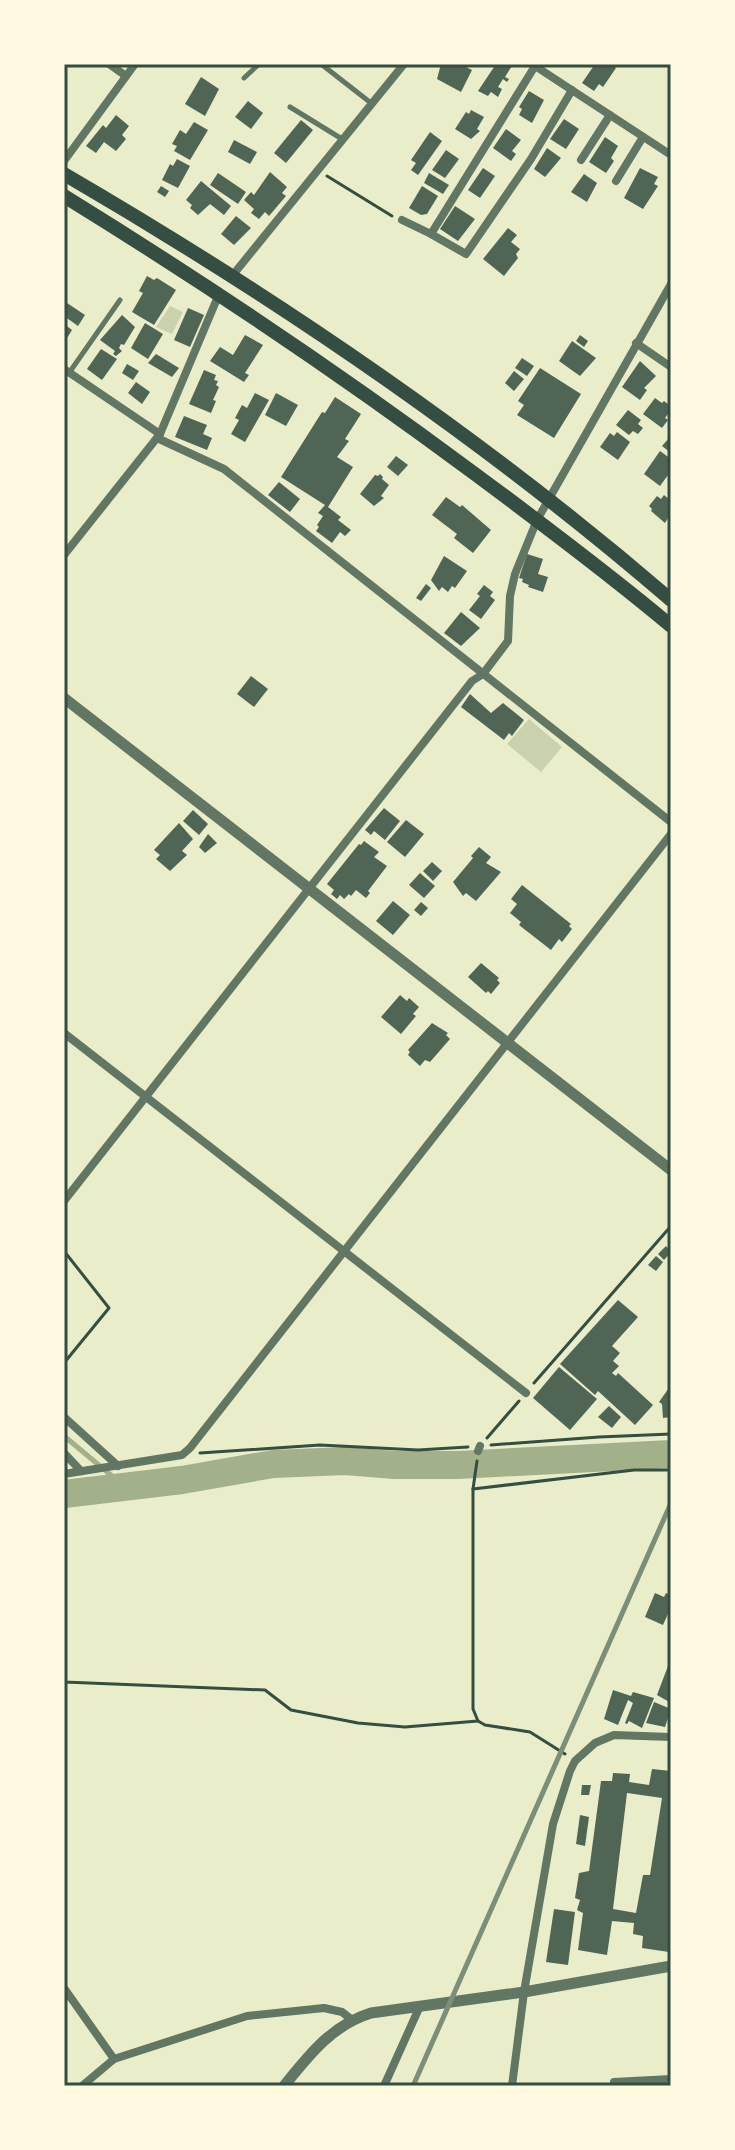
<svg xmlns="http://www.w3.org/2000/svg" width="735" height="2150" font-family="'Public Sans',sans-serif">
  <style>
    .green { fill: #cad2ad }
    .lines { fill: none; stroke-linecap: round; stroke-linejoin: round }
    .stream { stroke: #a3b18a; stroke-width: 5 }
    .river { stroke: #a3b18a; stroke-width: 28 }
    .building { fill: #4f6655; fill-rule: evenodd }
    .path { stroke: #344e41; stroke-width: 3 }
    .service { stroke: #617663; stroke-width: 5 }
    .minor { stroke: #617663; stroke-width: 8 }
    .tertiary { stroke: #617663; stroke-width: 11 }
    .primary { stroke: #344e41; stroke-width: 14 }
    .rail { stroke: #7c8e77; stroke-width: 5 }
    .neatline { fill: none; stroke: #344e41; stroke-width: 3 }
  </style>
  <rect width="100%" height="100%" fill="#e9edc9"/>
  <g class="green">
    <path d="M170 306 183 312 172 334 156 327Z"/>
    <path d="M529 719 562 747 541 772 507 744Z"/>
  </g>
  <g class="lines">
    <path class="stream" d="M64 1436 124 1486"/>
    <path class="river" d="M64 1494 182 1480 273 1464 345 1461 395 1465H457L671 1454"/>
  </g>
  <g class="building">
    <path d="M441 64H460L472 70 461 92 437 79Z"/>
    <path d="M496 64H513L505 77 509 79 507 82 503 79 498 87 502 89 498 97 491 92 488 96 478 91Z"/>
    <path d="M595 64H610L616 68 603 87 599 84 594 91 582 83Z"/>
    <path d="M201 77 219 89 205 116 185 104Z"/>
    <path d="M529 91 544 100 532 123 519 115 522 109 519 107Z"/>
    <path d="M248 101 263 113 251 129 235 117Z"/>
    <path d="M471 110 484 117 477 129 480 131 471 139 455 129 466 112 469 114Z"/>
    <path d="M116 115 129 126 122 135 126 139 116 151 104 142 96 153 86 146 103 125 106 128Z"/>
    <path d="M564 119 579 129 566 149 550 139Z"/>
    <path d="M301 120 313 130 286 163 274 153Z"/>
    <path d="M194 122 208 130 190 160 174 151 177 146 172 144 180 130 186 134Z"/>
    <path d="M506 129 521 140 512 151 516 154 511 161 493 148Z"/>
    <path d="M430 132 442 141 418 175 411 170 416 163 411 160Z"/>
    <path d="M605 137 618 146 611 158 614 161 606 173 589 162Z"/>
    <path d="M234 140 257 152 250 164 228 152Z"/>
    <path d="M547 148 561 158 545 177 534 169Z"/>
    <path d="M446 150 459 159 445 178 432 170Z"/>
    <path d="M177 159 190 166 178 188 162 180 170 164 173 166Z"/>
    <path d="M483 168 495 176 480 198 468 190Z"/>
    <path d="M640 168 658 177 654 184 658 186 643 209 624 198Z"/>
    <path d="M270 172 287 187 282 193 286 196 269 216 265 212 259 219 251 213 254 209 244 200 251 192 254 195Z"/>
    <path d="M218 173 246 192 238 204 210 185Z"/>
    <path d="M429 173 449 185 443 194 424 183Z"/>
    <path d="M584 174 597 183 587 202 571 192Z"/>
    <path d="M201 181 231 206 224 215 210 204 198 215 190 208 192 205 186 200Z"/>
    <path d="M161 186 169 191 165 197 157 192Z"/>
    <path d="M422 186 438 196 427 214 421 215 409 208Z"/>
    <path d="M455 206 475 219 458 241 440 229Z"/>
    <path d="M236 216 251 228 234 245 221 234Z"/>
    <path d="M508 228 517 235 511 242 520 249 516 254 518 258 504 276 483 259Z"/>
    <path d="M147 276 154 280 157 278 176 290 154 325 132 312 143 293 139 291Z"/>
    <path d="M64 301 85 315 78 326 64 316Z"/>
    <path d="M188 308 204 315 190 347 174 340Z"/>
    <path d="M122 315 135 327 124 345 121 344 119 348 122 351 116 356 113 354 115 351 100 340Z"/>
    <path d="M145 323 163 334 148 359 131 348Z"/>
    <path d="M64 324 72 330 64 343Z"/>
    <path d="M245 335 263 345 245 373 249 375 244 382 210 361 220 347 233 355Z"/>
    <path d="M580 335 588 341 584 347 576 341Z"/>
    <path d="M572 341 596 358 580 376 559 361Z"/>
    <path d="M101 349 117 359 102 380 87 369Z"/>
    <path d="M156 354 179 368 172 377 148 363Z"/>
    <path d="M522 358 534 366 527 376 515 368Z"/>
    <path d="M640 361 656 376 644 388 647 390 640 400 622 387Z"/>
    <path d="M127 364 139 371 133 380 122 373Z"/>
    <path d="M540 368 581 394 554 438 517 415 524 405 518 401Z"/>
    <path d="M204 370 216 375 214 380 218 381 216 385 219 387 213 400 216 401 211 413 189 404Z"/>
    <path d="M514 371 524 379 514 391 505 383Z"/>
    <path d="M136 382 150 392 142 404 128 393Z"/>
    <path d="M255 393 269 400 245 442 231 434 239 420 235 418 242 405 247 408Z"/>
    <path d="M276 393 298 405 286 426 265 415Z"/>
    <path d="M335 397 361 414 345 439 349 441 337 457 353 467 328 507 341 517 338 520 351 530 345 536 340 532 332 543 316 531 319 527 317 525 323 516 318 513 325 505 281 477 322 412 325 413Z"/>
    <path d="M655 398 662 403 664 401 668 404 671 400V410L665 418 668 420 662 428 643 414Z"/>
    <path d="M628 410 641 420 638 424 643 428 638 434 633 431 629 435 616 425Z"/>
    <path d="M184 416 207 425 203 434 212 438 207 450 175 437Z"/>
    <path d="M617 432 630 442 618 460 600 447 610 433 614 436Z"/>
    <path d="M669 438 671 440V453L662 446Z"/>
    <path d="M660 451 671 459V471L660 486 644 474Z"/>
    <path d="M396 456 408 465 398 476 387 467Z"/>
    <path d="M380 474 383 477 382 479 389 485 381 496 384 498 374 506 360 494 375 475 378 476Z"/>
    <path d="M279 482 300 499 290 512 268 495Z"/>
    <path d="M664 495 671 501V520L668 518 665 523 651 511 652 509 649 506 657 496 661 499Z"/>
    <path d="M446 497 460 507 462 505 491 530 473 553 454 538 457 534 432 515Z"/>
    <path d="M527 554 543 559 538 574 548 577 543 592 528 587 529 585 522 582 523 579 519 578Z"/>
    <path d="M444 556 467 571 455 588 452 586 448 592 442 587 439 591 431 580Z"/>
    <path d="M426 584 431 588 421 601 416 598Z"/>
    <path d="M484 585 493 592 490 596 495 600 481 619 469 610 480 596 477 594Z"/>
    <path d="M461 612 480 628 461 646 444 633Z"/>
    <path d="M251 676 268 689 254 707 237 694Z"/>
    <path d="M470 694 491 713 503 703 524 720 512 736 509 733 504 740 461 707Z"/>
    <path d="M384 808 400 821 385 840 374 831 371 835 365 830Z"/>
    <path d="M193 810 208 824 199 835 183 821Z"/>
    <path d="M406 820 424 834 405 857 387 842Z"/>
    <path d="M179 823 193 839 182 851 187 855 170 871 156 859 160 855 154 850Z"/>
    <path d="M208 834 217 843 205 853 199 847Z"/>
    <path d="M364 841 379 852 374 857 387 866 368 891 370 893 366 898 356 890 351 896 349 894 344 899 340 895 337 899 331 894 334 890 327 884 359 844 361 845Z"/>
    <path d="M479 847 491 857 486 863 501 872 476 901 466 893 463 896 453 882 473 858 471 856Z"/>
    <path d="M432 862 442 871 433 881 423 871Z"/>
    <path d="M420 873 435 886 424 898 409 885Z"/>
    <path d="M522 885 571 924 569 926 572 929 562 942 559 939 551 950 519 925 521 922 510 913 517 904 511 899Z"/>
    <path d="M393 901 410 915 393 935 376 921Z"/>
    <path d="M421 902 428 908 421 916 414 910Z"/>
    <path d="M481 963 499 978 497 980 500 983 491 994 488 991 486 993 468 977Z"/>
    <path d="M400 995 407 1001 409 998 419 1007 413 1014 416 1016 401 1034 381 1017Z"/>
    <path d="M432 1023 448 1033 446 1035 450 1039 430 1062 425 1060 420 1066 408 1055 410 1052 408 1050Z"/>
    <path d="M666 1246 671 1252 664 1260 658 1254Z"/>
    <path d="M656 1256 663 1262 656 1271 648 1265Z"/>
    <path d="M618 1300 638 1317 612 1346 620 1353 613 1361 619 1366 612 1373 616 1376 618 1373 653 1405 635 1425 598 1391 595 1395 560 1364Z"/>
    <path d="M559 1367 597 1399 570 1430 533 1398Z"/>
    <path d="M671 1385V1417L663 1418 662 1404 659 1402Z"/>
    <path d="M609 1406 621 1417 612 1428 598 1417Z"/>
    <path d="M655 1593 664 1597 666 1593 671 1595V1607L663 1625 645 1617Z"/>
    <path d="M668 1666 671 1667V1703L657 1695Z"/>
    <path d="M613 1690 631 1696 633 1692 654 1698 642 1728 629 1721 627 1724 625 1723 633 1703 628 1700 618 1725 604 1719Z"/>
    <path d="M654 1702 671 1709 665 1727 646 1723Z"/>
    <path d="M652 1769 671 1771V1935L669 1952 642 1948 643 1936 633 1934 634 1923 612 1921 607 1955 578 1950 583 1913 577 1910 580 1900 575 1898 579 1873 589 1871 601 1781H612L613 1773 630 1774 629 1782 649 1785ZM627 1793 662 1798 650 1875H643L636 1913 613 1909Z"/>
    <path d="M582 1785H591L589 1795H581Z"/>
    <path d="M580 1815 589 1817 585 1846 576 1844Z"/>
    <path d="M554 1909 575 1912 568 1965 546 1962Z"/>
  </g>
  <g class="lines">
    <g class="path">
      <path d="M327 176 392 216"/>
      <path d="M64 1251 109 1308 64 1363"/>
      <path d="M534 1383 671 1226"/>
      <path d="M487 1438 519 1401"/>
      <path d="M491 1445 599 1437 671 1434"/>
      <path d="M200 1453 320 1445 418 1450 468 1447"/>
      <path d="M477 1461 473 1489V1709L478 1721 485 1725 530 1732 565 1754"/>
      <path d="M473 1489 634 1470H671"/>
      <path d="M64 1682 265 1690 291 1710 358 1723 405 1727 478 1721"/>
    </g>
    <g class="service">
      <path d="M321 64 371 103"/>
      <path d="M244 78 259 64"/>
      <path d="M290 107 342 139"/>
      <path d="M69 373 120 300"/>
    </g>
    <g class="minor">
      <path d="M109 64 126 76"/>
      <path d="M532 64 671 155"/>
      <path d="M581 160 610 115"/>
      <path d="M64 161 135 64"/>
      <path d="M616 181 643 137"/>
      <path d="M402 220 431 234 535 66"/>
      <path d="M431 234 466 254 531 159 572 90"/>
      <path d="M232 276 404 64"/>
      <path d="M636 343 671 367"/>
      <path d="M64 369 160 434"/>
      <path d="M157 438 224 469 671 822"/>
      <path d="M64 555 160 434 219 294"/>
      <path d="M64 1033 526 1393"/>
      <path d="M64 1201 472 681 483 674 508 641 510 596 515 574 537 520 671 284"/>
      <path d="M64 1417 118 1466"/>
      <path d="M478 1451 480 1446"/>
      <path d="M64 1453 81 1471"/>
      <path d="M64 1474 182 1455 190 1448 671 834"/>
      <path d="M64 1988 114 2059"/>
      <path d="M614 2082 671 2079"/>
      <path d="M82 2086 114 2059 247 2016 324 2008 342 2012 351 2019"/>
      <path d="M384 2086 420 2006"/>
      <path d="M512 2086 524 1992 553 1824 570 1771 575 1761 595 1743 614 1735 671 1737"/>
    </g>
    <g class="tertiary">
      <path d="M64 698 671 1170"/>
      <path d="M284 2086C309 2055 332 2025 371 2013L524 1992 671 1966"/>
    </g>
    <g class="primary">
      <path d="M64 174C277 298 484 439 671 600"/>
      <path d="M64 196C205 283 342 375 475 474 541 523 608 573 671 626"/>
    </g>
    <path class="rail" d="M413 2086 671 1503"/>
  </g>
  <rect width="735" height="2150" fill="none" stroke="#fefae0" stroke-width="132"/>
  <rect x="66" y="66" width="603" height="2018" class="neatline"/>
</svg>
